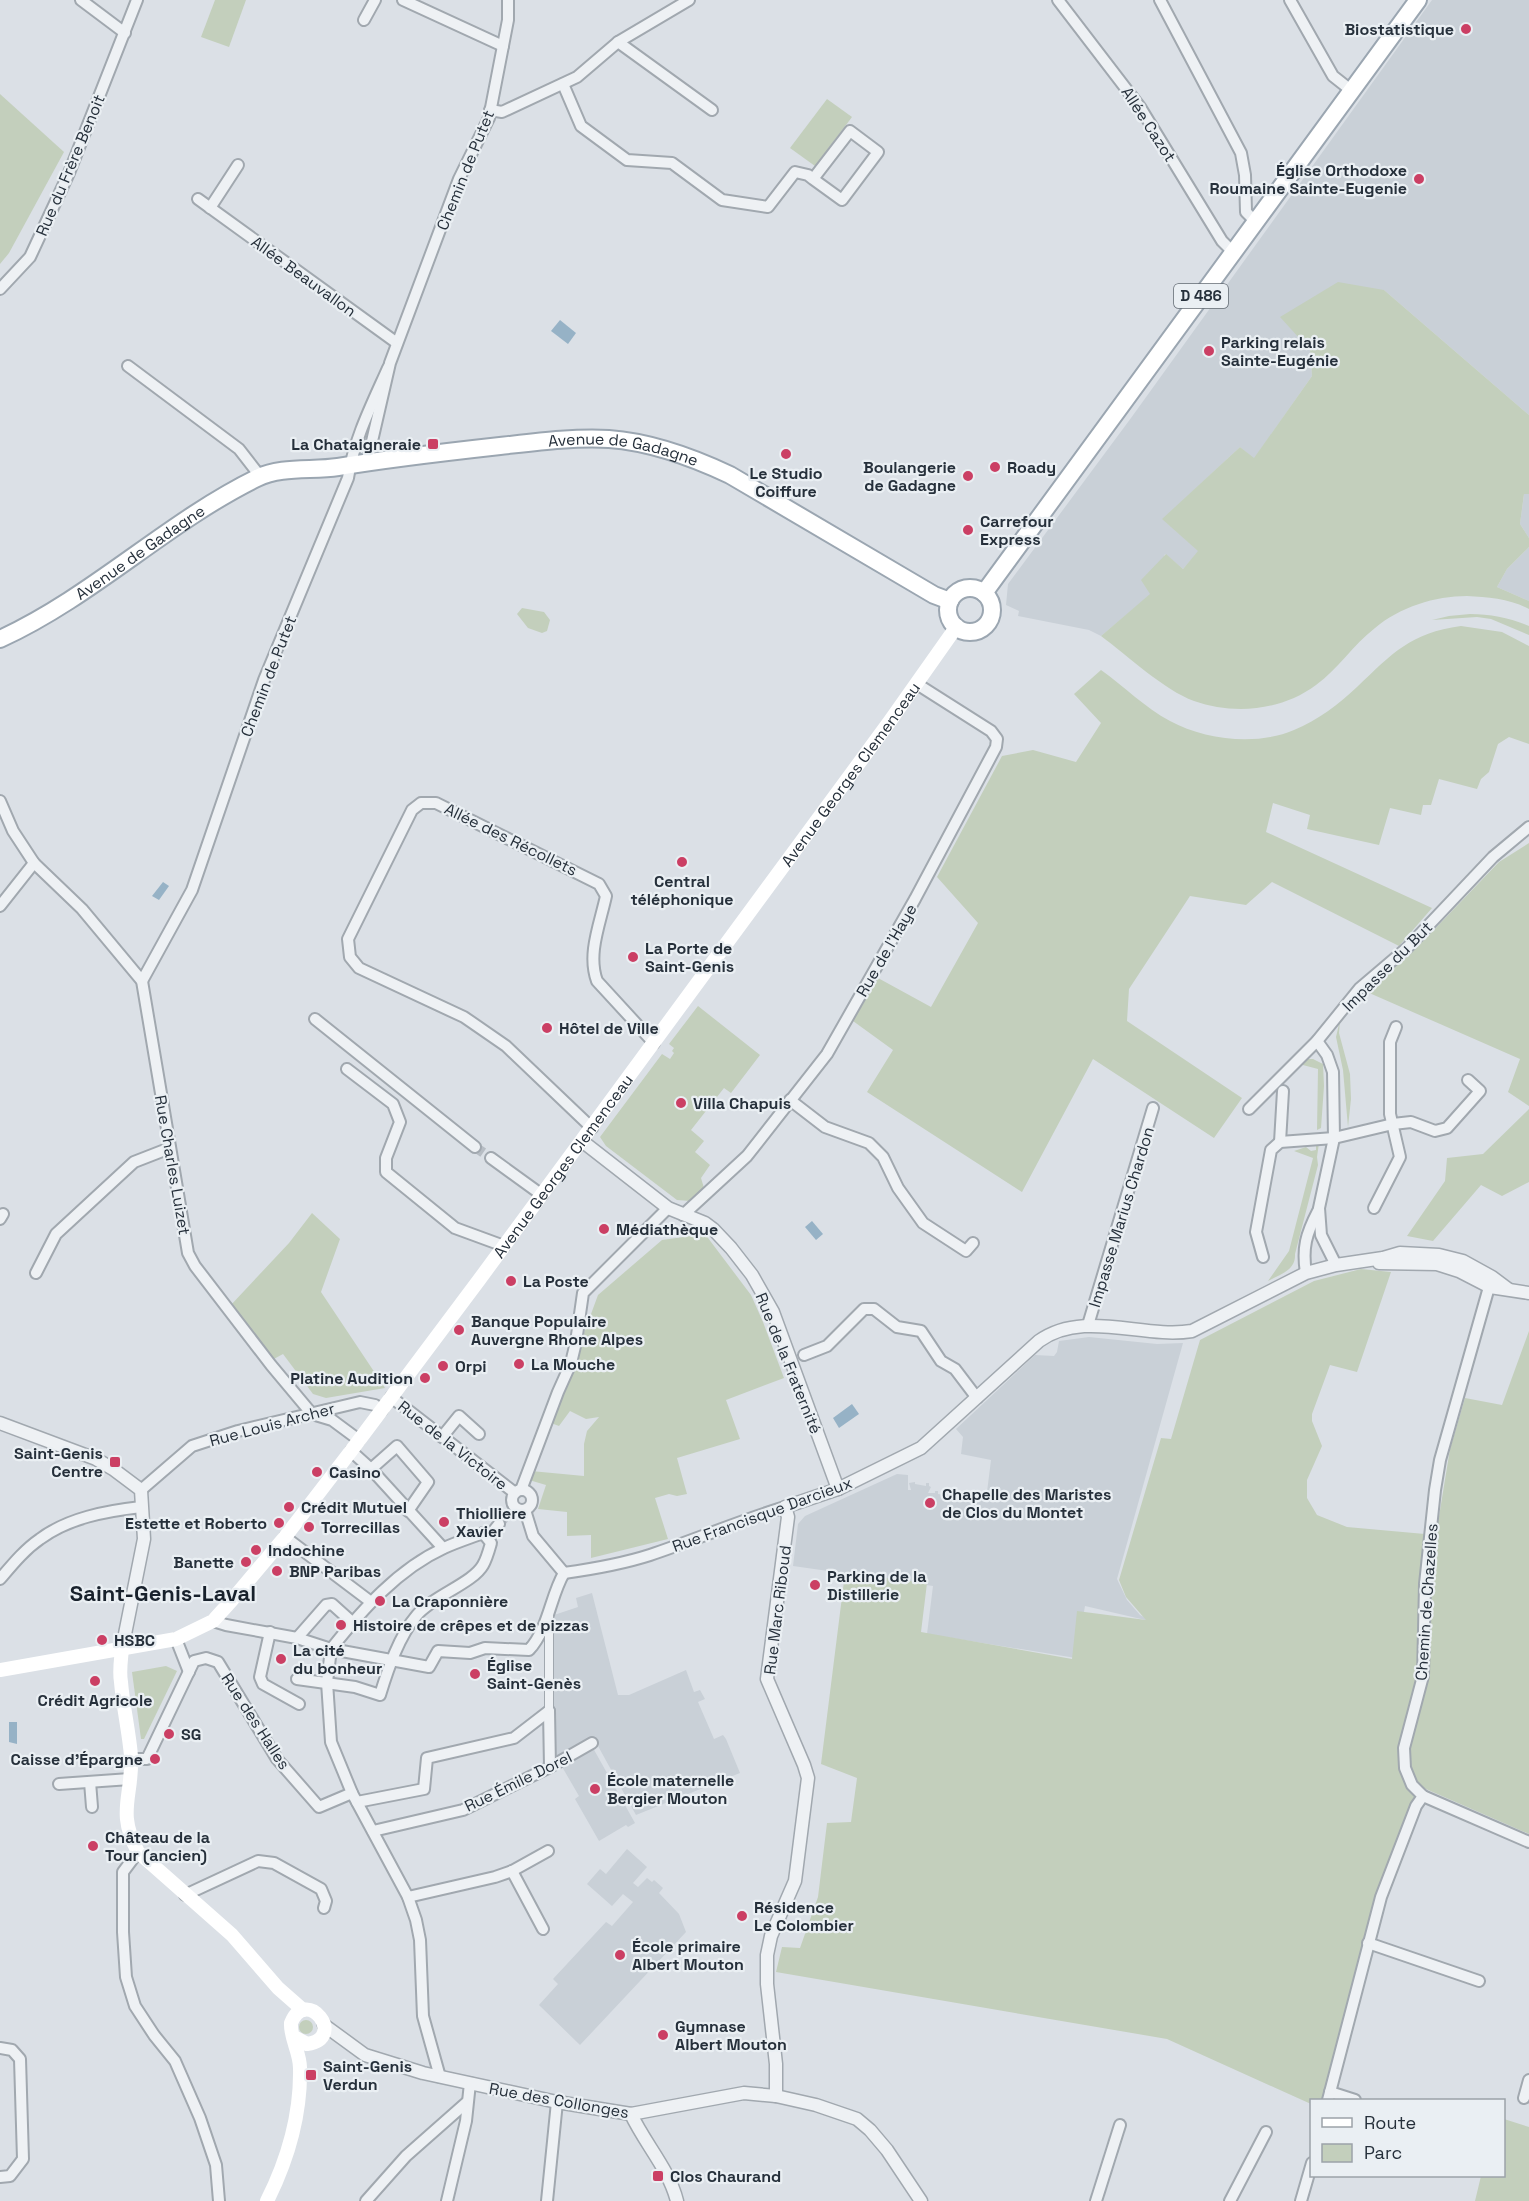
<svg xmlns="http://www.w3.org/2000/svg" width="1529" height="2201" font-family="'Space Grotesk',sans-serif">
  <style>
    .built { fill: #c9d0d7 }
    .green { fill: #c3cfbc }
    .water { fill: #96b2c6 }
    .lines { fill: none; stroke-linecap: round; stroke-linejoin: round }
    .minor-tunnel { stroke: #b7bdc4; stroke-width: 10; stroke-dasharray: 10 5; stroke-linecap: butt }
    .pedestrian-casing { stroke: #a1a8af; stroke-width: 10 }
    .minor-casing { stroke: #a1a8af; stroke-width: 14 }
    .tertiary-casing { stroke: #a1a8af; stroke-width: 15 }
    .primary-casing { stroke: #9ba6b1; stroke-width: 20 }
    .pedestrian { stroke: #eef1f4; stroke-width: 8 }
    .minor { stroke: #eef1f4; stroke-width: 10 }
    .tertiary { stroke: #eef1f4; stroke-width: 12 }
    .secondary { stroke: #fff; stroke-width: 14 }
    .primary { stroke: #fff; stroke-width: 16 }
    .poi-dot { fill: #cb3f64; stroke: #eaeff3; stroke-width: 2 }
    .labels { text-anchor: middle; stroke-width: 4.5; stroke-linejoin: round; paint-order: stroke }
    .shield { fill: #eaeff3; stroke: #616972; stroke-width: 1.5 }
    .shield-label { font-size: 15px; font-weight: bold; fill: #26303b }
    .poi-label { font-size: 16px; font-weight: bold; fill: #26303b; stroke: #eaeff3; text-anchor: start }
    .street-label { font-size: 16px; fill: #26303b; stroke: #eaeff3 }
    .district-label { font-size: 22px; font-weight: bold; fill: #18212c; stroke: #eaeff3 }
  </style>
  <rect width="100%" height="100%" fill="#dbe0e6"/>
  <g class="built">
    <path d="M1432 0H1529V415L1384 290 1310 350 1312 376 1254 459 1240 447 1163 519 1199 551 1183 569 1165 554 1151 594 1101 636 1089 630 1018 616 1019 611 1006 605 1008 584 1131 418Z"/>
    <path d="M1529 458V538L1520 524Z"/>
    <path d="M1529 547V601L1497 587 1507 569Z"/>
    <path d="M1089 1337 1157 1344 1183 1343 1117 1579 1127 1600 1140 1615 1154 1622 1085 1606 1076 1658 927 1634 933 1586 793 1566 798 1524 805 1516 897 1474 908 1475V1490H911L909 1483 915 1482V1484L926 1486V1483H929V1486L931 1487 928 1493H935V1491H938V1494L944 1495 945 1492 948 1495 954 1496V1494H957V1496L986 1500 991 1460 961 1454 963 1437 956 1429 1035 1355 1054 1356 1057 1352 1059 1341Z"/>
    <path d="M592 1593 618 1695H629L686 1670 694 1692 700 1690 705 1699 698 1702 714 1739 723 1735 726 1739 740 1773 636 1815 598 1746 596 1747 591 1739 554 1760V1615L578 1607 576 1598Z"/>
    <path d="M593 1748 635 1823 628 1827 626 1825 599 1841 575 1799 579 1796 561 1765Z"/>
    <path d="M627 1849 647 1867 633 1883 638 1887 647 1878 652 1882 654 1880 663 1888 659 1893 679 1914 686 1932 580 2045 539 2005 558 1984 553 1979 606 1922 612 1926 633 1902 623 1894 612 1906 587 1884 600 1869 606 1874Z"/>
  </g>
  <g class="green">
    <path d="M215 0H246L229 47 201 37Z"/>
    <path d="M0 94 64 152 9 253 0 264Z"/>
    <path d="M827 99 852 117 815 166 790 148Z"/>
    <path d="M1338 282 1384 290 1529 415V494H1524L1520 524 1529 538V547L1507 569 1497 587 1529 601V609C1511 599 1488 597 1467 596 1435 596 1400 607 1375 628 1353 645 1338 669 1316 685 1281 711 1234 715 1194 701 1164 690 1128 656 1101 636L1150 594 1141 580 1166 554 1183 569 1198 551 1162 519 1240 447 1254 458 1312 376 1310 350 1280 317Z"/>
    <path d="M522 608 544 612 550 620 547 631 542 633 528 628 517 614Z"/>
    <path d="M1470 614C1491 614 1510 618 1529 626V635L1491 619 1477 617 1432 620 1449 616Z"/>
    <path d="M1461 626 1502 632 1529 646V744L1509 737 1498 744 1489 772 1481 779 1477 789 1439 779 1431 805H1423L1421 815 1390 808 1379 845 1307 829 1310 815 1273 803 1266 832 1432 908 1399 946 1272 882 1246 905 1190 896 1129 989 1127 1021 1242 1098 1214 1138 1093 1059 1022 1192 867 1092 893 1050 853 1021 878 978 931 1007 978 923 937 877 1002 756 1033 750 1076 762 1101 723 1074 694 1101 670C1124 686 1145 708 1170 721 1205 740 1257 746 1294 730 1318 720 1339 704 1357 687 1393 653 1410 633 1461 626Z"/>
    <path d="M1529 843V1106L1508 1092 1520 1059 1367 992 1427 937 1499 862Z"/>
    <path d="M698 1006 760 1055 731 1093 724 1088 691 1130 704 1141 695 1152 710 1165 701 1178 704 1188 690 1201 677 1200 606 1146 600 1137 662 1054 670 1059 674 1053 672 1051 674 1048 669 1044Z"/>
    <path d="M1340 1020 1339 1033 1350 1074 1351 1099 1348 1127 1343 1070 1336 1037Z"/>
    <path d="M1308 1059H1313L1323 1064 1324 1086 1321 1128 1317 1130 1318 1069 1299 1064Z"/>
    <path d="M1529 1109V1182L1502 1196 1481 1185 1433 1241 1407 1236 1445 1181 1447 1158 1483 1154Z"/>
    <path d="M1316 1143H1319L1317 1157 1318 1165 1295 1254C1296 1270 1281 1274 1268 1281L1289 1251 1313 1158 1294 1151 1306 1147 1311 1151 1316 1150Z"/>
    <path d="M312 1213 340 1239 321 1292 385 1388 326 1398 313 1394 283 1354 272 1360 230 1306 289 1243Z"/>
    <path d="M705 1234 751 1295 763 1322 784 1378 726 1400 740 1439 677 1458 687 1494 677 1496 669 1494 655 1498 668 1539 591 1558V1535L567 1536V1512L538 1509 546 1485 529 1480 531 1471 584 1476V1444L587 1431 599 1417 586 1419 570 1411 559 1426 551 1423 598 1295 662 1240Z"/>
    <path d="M1361 1269 1391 1272 1357 1372 1330 1365 1312 1414V1421L1322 1446 1307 1480V1498L1317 1515 1347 1527 1436 1535 1450 1449 1465 1398 1502 1405 1529 1331V1834L1419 1786 1373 1907 1322 2100H1312L1311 2104 1167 2039 776 1972 782 1947 800 1948 818 1897 827 1823 851 1822 857 1778 821 1764 845 1573 927 1583 921 1632 1072 1659 1077 1611 1146 1620 1126 1597 1119 1580 1161 1438 1171 1439 1200 1340 1314 1281Z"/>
    <path d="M166 1666 177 1671 144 1739H141L132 1672Z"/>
    <circle cx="306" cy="2027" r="7"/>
    <path d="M1504 2119 1529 2127V2201H1475L1481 2176H1504Z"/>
  </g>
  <g class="water">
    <path d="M560 320 576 333 568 344 551 331Z"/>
    <path d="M163 882 169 886 159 900 152 896Z"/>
    <path d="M812 1221 823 1234 816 1240 805 1227Z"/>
    <path d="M852 1404 859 1414 839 1428 833 1418Z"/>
    <path d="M9 1722H17V1744L9 1742Z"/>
  </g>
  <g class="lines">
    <g class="minor-tunnel">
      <path d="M475 1147 491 1158"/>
      <path d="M499 1524 506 1516"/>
    </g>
    <g class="pedestrian-casing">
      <path id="pedestrian" d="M549 1711V1616"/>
    </g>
    <g class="minor-casing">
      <g id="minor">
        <path d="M81 0 125 33"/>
        <path d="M403 0 503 46"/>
        <path d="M1058 0 1140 107 1222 241 1233 252"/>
        <path d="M1160 0 1241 153 1245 175 1246 212 1256 222"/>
        <path d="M1290 0 1333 76 1352 91"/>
        <path d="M364 20 375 0"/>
        <path d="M618 42 712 110"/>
        <path d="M563 84 581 126 627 160 672 163 722 200 768 207 795 172 808 175 813 179 850 131 878 152 842 200 813 179"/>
        <path d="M490 110 502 112 577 77 618 42 689 0"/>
        <path d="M198 199 397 343"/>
        <path d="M210 208 238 165"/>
        <path d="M0 289 30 257 69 173 137 0"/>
        <path d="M128 366 239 449 260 476"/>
        <path d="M367 463 390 363 459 179 489 118 508 20V0"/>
        <path d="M0 801 13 831 34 863 82 909 142 981 188 1253 195 1266 271 1365 312 1414 332 1420 359 1440"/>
        <path d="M0 906 34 863"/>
        <path d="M142 981 192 890 264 680 348 478C354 439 372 404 388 368"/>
        <path d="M315 1019 475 1147"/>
        <path d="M1317 1041 1327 1055 1333 1072 1334 1138 1319 1208 1321 1235 1336 1265"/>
        <path d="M347 1069 393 1104 400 1122 386 1158V1172L455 1228 504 1246"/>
        <path d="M790 1100 825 1127 869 1143 883 1157 898 1188 923 1223 966 1251 973 1243"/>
        <path d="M1249 1109 1317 1041 1360 988 1407 948 1493 857 1529 827"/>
        <path d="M592 1128 506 1046 464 1017 359 968 350 957 348 939 412 810 421 803H436L599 884 606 896C600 924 587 954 597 981L654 1043"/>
        <path d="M1280 1142 1283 1091"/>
        <path d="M491 1158 542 1195"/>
        <path d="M1374 1208 1400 1157 1390 1114V1042L1396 1027"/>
        <path d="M683 1215 747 1156 827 1054 915 899 996 747 997 739 991 731 917 684"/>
        <path d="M0 1219 3 1214"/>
        <path d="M1263 1257 1256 1232 1271 1150 1280 1142 1334 1138 1393 1124 1411 1122 1435 1131 1447 1128 1480 1091 1468 1080"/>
        <path d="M36 1273 56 1234 134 1162 170 1148"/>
        <path d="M1306 1273C1302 1248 1306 1234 1318 1211"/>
        <path d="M1088 1325 1153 1108"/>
        <path d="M804 1355 827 1346 864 1309H874L897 1327 921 1331 941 1361 955 1369 977 1398"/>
        <path d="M391 1397 515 1493"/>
        <path d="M442 1437 459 1416 479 1434"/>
        <path d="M351 1451 371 1469 443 1548"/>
        <path d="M371 1469 397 1446 428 1482 408 1511"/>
        <path d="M141 1490 192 1446 238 1431 360 1402 375 1405 382 1410"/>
        <path d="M521 1490 558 1392 571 1363 576 1342 583 1293 668 1208"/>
        <circle cx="522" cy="1500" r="10"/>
        <path d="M525 1510 533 1536 564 1573"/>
        <path d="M285 1537 371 1602"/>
        <path d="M488 1538 499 1524"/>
        <path d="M564 1573C593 1569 622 1564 650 1555 695 1540 739 1521 785 1507"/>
        <path d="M0 1579C12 1565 24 1550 40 1539 68 1518 106 1511 141 1507"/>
        <path d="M213 1621 226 1625 297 1638 331 1649 429 1667 438 1651 470 1653 485 1648 529 1650C549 1628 550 1597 564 1573"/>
        <path d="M270 1632 260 1677 263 1684 299 1704"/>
        <path d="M297 1638 326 1605 332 1604 352 1622"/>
        <path d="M176 1639 189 1672"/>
        <path d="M331 1649 327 1682 331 1742 352 1793 408 1897 416 1920 420 1940 423 2016 440 2077"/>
        <path d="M297 1679 355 1687 380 1695C388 1669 399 1636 417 1615 433 1596 473 1583 483 1565 487 1558 489 1550 491 1543L483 1533C470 1538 457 1542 444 1548 398 1569 362 1610 331 1649"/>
        <path d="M549 1711 550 1767"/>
        <path d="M131 1759H147L194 1661 206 1658 218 1662 277 1759 319 1807 352 1793"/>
        <path d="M90 1782 92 1807"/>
        <path d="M59 1784 130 1779"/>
        <path d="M1423 1796 1529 1842"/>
        <path d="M357 1802 424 1789 427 1758 514 1738 549 1711"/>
        <path d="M373 1831 463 1810 550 1767 592 1743"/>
        <path d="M138 1852 123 1872V1932L126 1977 135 2006 154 2035 175 2061 200 2118 216 2165 219 2201"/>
        <path d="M512 1871 543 1929"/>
        <path d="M185 1895 258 1861 274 1863 321 1889 326 1901 324 1908"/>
        <path d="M408 1897 495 1877 512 1871 548 1851"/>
        <path d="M1368 1943 1479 1981"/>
        <path d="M0 2048 12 2050 20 2059 23 2159 10 2176 0 2177"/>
        <path d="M1330 2092 1355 2100"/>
        <path d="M1524 2098 1529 2080"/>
        <path d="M1328 2100 1381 1897 1416 1806 1423 1796 1412 1785 1405 1768 1404 1748 1423 1676 1425 1584 1435 1490 1440 1460 1491 1280"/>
        <path d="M366 2201 406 2156 466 2103"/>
        <path d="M447 2201 466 2121 470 2083"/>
        <path d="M547 2201 557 2102"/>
        <path d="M1096 2201 1120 2125"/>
        <path d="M1230 2201 1266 2132"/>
        <path d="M1301 2201 1312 2163"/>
      </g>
    </g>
    <g class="tertiary-casing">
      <g id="tertiary">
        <path d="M582 1141 668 1208 705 1223 713 1229 731 1248 752 1275 773 1312 838 1489"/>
        <path d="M1379 1263 1437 1264 1459 1271 1490 1287 1529 1293"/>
        <path d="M0 1423 96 1459 113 1469 141 1490 144 1539 122 1649"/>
        <path d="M324 2025 365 2055 423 2073 557 2102 631 2114 744 2093 776 2096 816 2105 857 2119 870 2130 887 2150 921 2201"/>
        <path d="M776 2096V2064L767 1984V1955L771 1936 795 1881 808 1778 804 1765 767 1679 788 1517 785 1507 838 1489 921 1448 1039 1341C1084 1309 1142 1339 1192 1331L1306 1273 1336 1265 1383 1258 1400 1253 1439 1255 1463 1261 1492 1277 1508 1289"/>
        <path d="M631 2114C645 2144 669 2169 677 2201"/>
      </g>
    </g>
    <g class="primary-casing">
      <g id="primary">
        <circle cx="970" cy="610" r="22"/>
        <path d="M984 593 1418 0"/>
        <path id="s2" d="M0 639C92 597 167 522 257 478 281 466 312 471 338 467 392 458 446 452 500 446 536 442 573 437 609 439 651 442 692 457 730 475L934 595 950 601"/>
      </g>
    </g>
    <use href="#pedestrian" class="pedestrian"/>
    <use href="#minor" class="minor"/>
    <use href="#tertiary" class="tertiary"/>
    <g class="secondary">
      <path d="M122 1649C121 1660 119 1671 121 1682 123 1707 129 1731 131 1756 133 1797 116 1811 138 1852L232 1935 278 1988 303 2010"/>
      <path id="s1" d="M0 1670 176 1639 213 1621 232 1600 285 1537 351 1451 479 1280 890 721 957 626"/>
      <path d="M267 2201C288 2159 301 2115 300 2068 300 2052 290 2038 291 2023 306 1985 348 2038 307 2044L294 2037"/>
    </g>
    <use href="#primary" class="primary"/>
  </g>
  <g class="poi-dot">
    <circle cx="1466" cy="29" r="6"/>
    <circle cx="1419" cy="179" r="6"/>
    <circle cx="1209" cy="351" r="6"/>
    <rect x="427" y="438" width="12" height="12" rx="3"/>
    <circle cx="786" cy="454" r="6"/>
    <circle cx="995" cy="467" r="6"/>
    <circle cx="968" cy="476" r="6"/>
    <circle cx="968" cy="530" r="6"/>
    <circle cx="682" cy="862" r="6"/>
    <circle cx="633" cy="957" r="6"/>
    <circle cx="547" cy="1028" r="6"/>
    <circle cx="681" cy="1103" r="6"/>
    <circle cx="604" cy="1229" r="6"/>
    <circle cx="511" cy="1281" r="6"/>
    <circle cx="459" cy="1330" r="6"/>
    <circle cx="519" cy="1364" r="6"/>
    <circle cx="443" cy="1366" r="6"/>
    <circle cx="425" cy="1378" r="6"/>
    <rect x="109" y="1456" width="12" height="12" rx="3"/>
    <circle cx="317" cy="1472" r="6"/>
    <circle cx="930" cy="1503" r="6"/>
    <circle cx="289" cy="1507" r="6"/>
    <circle cx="444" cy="1522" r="6"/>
    <circle cx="279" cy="1523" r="6"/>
    <circle cx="309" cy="1527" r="6"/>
    <circle cx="256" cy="1550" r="6"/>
    <circle cx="246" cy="1562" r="6"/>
    <circle cx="277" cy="1571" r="6"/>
    <circle cx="815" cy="1585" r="6"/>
    <circle cx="380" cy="1601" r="6"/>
    <circle cx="341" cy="1625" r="6"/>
    <circle cx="102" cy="1640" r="6"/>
    <circle cx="281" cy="1659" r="6"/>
    <circle cx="475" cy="1674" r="6"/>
    <circle cx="95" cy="1681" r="6"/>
    <circle cx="169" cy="1734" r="6"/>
    <circle cx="155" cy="1759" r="6"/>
    <circle cx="595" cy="1789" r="6"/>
    <circle cx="93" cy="1846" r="6"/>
    <circle cx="742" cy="1916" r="6"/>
    <circle cx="620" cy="1955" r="6"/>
    <circle cx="663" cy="2035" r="6"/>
    <rect x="305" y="2069" width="12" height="12" rx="3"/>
    <rect x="652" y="2170" width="12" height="12" rx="3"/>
  </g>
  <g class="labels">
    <rect class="shield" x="1174" y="284" width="54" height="24" rx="4.5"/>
    <g class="shield-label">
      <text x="1201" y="301">D 486</text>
    </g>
    <g class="poi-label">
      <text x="1454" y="35" text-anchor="end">Biostatistique</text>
      <text x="1407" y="176" text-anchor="end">Église Orthodoxe<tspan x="1407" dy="18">Roumaine Sainte-Eugenie</tspan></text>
      <text x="1221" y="348">Parking relais<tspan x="1221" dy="18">Sainte-Eugénie</tspan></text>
      <text x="421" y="450" text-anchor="end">La Chataigneraie</text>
      <text x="956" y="473" text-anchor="end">Boulangerie<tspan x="956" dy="18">de Gadagne</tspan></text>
      <text x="1007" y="473">Roady</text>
      <text x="786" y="479" text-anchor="middle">Le Studio<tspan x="786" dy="18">Coiffure</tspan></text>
      <text x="980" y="527">Carrefour<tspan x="980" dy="18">Express</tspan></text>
      <text x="682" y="887" text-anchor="middle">Central<tspan x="682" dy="18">téléphonique</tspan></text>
      <text x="645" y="954">La Porte de<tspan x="645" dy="18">Saint-Genis</tspan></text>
      <text x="559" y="1034">Hôtel de Ville</text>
      <text x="693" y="1109">Villa Chapuis</text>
      <text x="616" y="1235">Médiathèque</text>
      <text x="523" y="1287">La Poste</text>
      <text x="471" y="1327">Banque Populaire<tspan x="471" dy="18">Auvergne Rhone Alpes</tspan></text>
      <text x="531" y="1370">La Mouche</text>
      <text x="455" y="1372">Orpi</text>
      <text x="413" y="1384" text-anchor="end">Platine Audition</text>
      <text x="103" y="1459" text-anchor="end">Saint-Genis<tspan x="103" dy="18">Centre</tspan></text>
      <text x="329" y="1478">Casino</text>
      <text x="942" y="1500">Chapelle des Maristes<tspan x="942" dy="18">de Clos du Montet</tspan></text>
      <text x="301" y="1513">Crédit Mutuel</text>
      <text x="456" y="1519">Thiolliere<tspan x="456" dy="18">Xavier</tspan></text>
      <text x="267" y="1529" text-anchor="end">Estette et Roberto</text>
      <text x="321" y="1533">Torrecillas</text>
      <text x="268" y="1556">Indochine</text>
      <text x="234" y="1568" text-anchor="end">Banette</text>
      <text x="289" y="1577">BNP Paribas</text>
      <text x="827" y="1582">Parking de la<tspan x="827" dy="18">Distillerie</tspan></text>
      <text x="392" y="1607">La Craponnière</text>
      <text x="353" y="1631">Histoire de crêpes et de pizzas</text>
      <text x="114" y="1646">HSBC</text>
      <text x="293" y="1656">La cité<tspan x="293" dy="18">du bonheur</tspan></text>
      <text x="487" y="1671">Église<tspan x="487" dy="18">Saint-Genès</tspan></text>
      <text x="95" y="1706" text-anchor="middle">Crédit Agricole</text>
      <text x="181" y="1740">SG</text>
      <text x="143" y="1765" text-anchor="end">Caisse d'Épargne</text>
      <text x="607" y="1786">École maternelle<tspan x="607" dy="18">Bergier Mouton</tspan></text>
      <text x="105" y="1843">Château de la<tspan x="105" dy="18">Tour (ancien)</tspan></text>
      <text x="754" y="1913">Résidence<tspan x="754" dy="18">Le Colombier</tspan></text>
      <text x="632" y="1952">École primaire<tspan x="632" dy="18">Albert Mouton</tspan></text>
      <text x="675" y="2032">Gymnase<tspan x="675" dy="18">Albert Mouton</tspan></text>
      <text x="323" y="2072">Saint-Genis<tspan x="323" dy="18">Verdun</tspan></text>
      <text x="670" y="2182">Clos Chaurand</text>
    </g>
    <g class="street-label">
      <text transform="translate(1149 124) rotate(57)" y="6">Allée Cazot</text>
      <text transform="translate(70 165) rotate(-67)" y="6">Rue du Frère Benoit</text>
      <text transform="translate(465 170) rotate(-68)" y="6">Chemin de Putet</text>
      <text transform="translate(304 276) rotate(36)" y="6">Allée Beauvallon</text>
      <text dy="6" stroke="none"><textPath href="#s2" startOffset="674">Avenue de Gadagne</textPath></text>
      <text dy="6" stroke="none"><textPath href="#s2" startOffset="165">Avenue de Gadagne</textPath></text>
      <text transform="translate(268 676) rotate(-69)" y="6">Chemin de Putet</text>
      <text dy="6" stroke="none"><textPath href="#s1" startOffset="1280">Avenue Georges Clemenceau</textPath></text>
      <text transform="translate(511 839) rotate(26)" y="6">Allée des Récollets</text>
      <text transform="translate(886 950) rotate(-60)" y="6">Rue de l'Haye</text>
      <text transform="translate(1387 966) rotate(-45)" y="6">Impasse du But</text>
      <text transform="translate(173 1165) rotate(80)" y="6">Rue Charles Luizet</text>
      <text dy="6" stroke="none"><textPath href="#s1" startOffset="794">Avenue Georges Clemenceau</textPath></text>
      <text transform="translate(1121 1217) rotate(-73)" y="6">Impasse Marius Chardon</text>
      <text transform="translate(789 1363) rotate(68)" y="6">Rue de la Fraternité</text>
      <text transform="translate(272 1424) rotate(-15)" y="6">Rue Louis Archer</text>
      <text transform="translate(453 1445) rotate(38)" y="6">Rue de la Victoire</text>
      <text transform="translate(762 1514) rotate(-20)" y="6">Rue Francisque Darcieux</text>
      <text transform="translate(1426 1602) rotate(-86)" y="6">Chemin de Chazelles</text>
      <text transform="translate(777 1610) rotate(-83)" y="6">Rue Marc Riboud</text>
      <text transform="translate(256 1721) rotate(57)" y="6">Rue des Halles</text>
      <text transform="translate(518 1781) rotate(-26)" y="6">Rue Émile Dorel</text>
      <text transform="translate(559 2100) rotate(10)" y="6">Rue des Collonges</text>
    </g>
    <g class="district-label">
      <text x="163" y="1601">Saint-Genis-Laval</text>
    </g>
  </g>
  <rect x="1310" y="2099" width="195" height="78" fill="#eaeff3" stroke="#9ca3a9" stroke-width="1.5"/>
  <rect x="1322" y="2118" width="30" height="9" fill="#ffffff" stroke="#9ca3a9" stroke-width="1.5"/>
  <text x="1364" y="2129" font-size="18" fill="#26303b">Route</text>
  <rect x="1322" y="2144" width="30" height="18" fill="#c3cfbc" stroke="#9ca3a9" stroke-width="1.5"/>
  <text x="1364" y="2159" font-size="18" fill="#26303b">Parc</text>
</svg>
